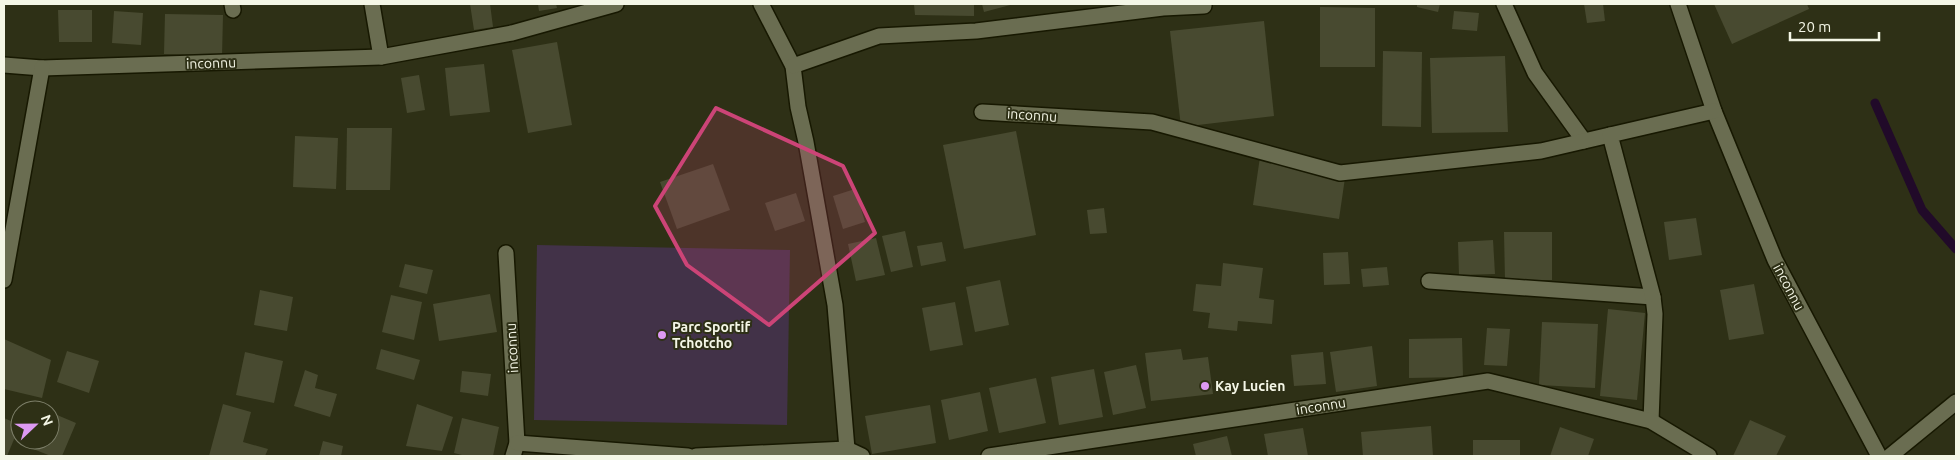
<svg xmlns="http://www.w3.org/2000/svg" width="1960" height="460" font-family="Ubuntu,sans-serif">
  <style>
    .pitch { fill: #423248 }
    .lines { fill: none; stroke-linecap: round; stroke-linejoin: round }
    .stream { stroke: #210a29; stroke-width: 9 }
    .building { fill: #484a30 }
    .lane-casing { stroke: #171801; stroke-width: 18 }
    .street-casing { stroke: #171801; stroke-width: 18 }
    .lane { stroke: #6a6d51; stroke-width: 15 }
    .street { stroke: #6a6d51; stroke-width: 15 }
    .marked { fill: #c47; fill-opacity: 0.2; stroke: #c47; stroke-width: 4; stroke-linejoin: round }
    .poi-dot { fill: #dd99f3; stroke: #2e3016; stroke-width: 2 }
    .labels { text-anchor: middle; stroke-width: 4; stroke-linejoin: round; paint-order: stroke }
    .street-label { font-size: 14px; fill: #f4f6e6; stroke: #2e3016 }
    .poi-label { font-size: 14px; font-weight: bold; fill: #f4f6e6; stroke: #2e3016; text-anchor: start }
  </style>
  <rect width="100%" height="100%" fill="#2e3016"/>
  <path class="pitch" d="M537 245 790 250 787 425 534 420Z"/>
  <g class="lines">
    <path class="stream" d="M1875 103 1922 210 1956 249"/>
  </g>
  <g class="building">
    <path d="M470 4H490L493 27 474 30Z"/>
    <path d="M538 4H556L557 8 539 11Z"/>
    <path d="M914 4H974V16L915 15Z"/>
    <path d="M982 4H1014L984 12Z"/>
    <path d="M1417 4H1440L1438 12 1417 7Z"/>
    <path d="M1584 4H1603L1605 21 1587 23Z"/>
    <path d="M1714 4H1807L1809 9 1732 44Z"/>
    <path d="M1320 7 1375 8V67H1320Z"/>
    <path d="M58 10H92V42H59Z"/>
    <path d="M114 11 143 13 141 45 112 43Z"/>
    <path d="M1454 11 1479 13 1477 31 1452 29Z"/>
    <path d="M165 14 223 15 222 56 164 54Z"/>
    <path d="M1264 21 1274 116 1181 127 1170 31Z"/>
    <path d="M557 42 572 125 528 133 512 50Z"/>
    <path d="M1383 51 1422 52 1421 127 1382 126Z"/>
    <path d="M1505 56 1508 132 1432 133 1430 58Z"/>
    <path d="M484 64 490 112 450 116 445 68Z"/>
    <path d="M419 75 425 110 407 113 401 78Z"/>
    <path d="M347 128H392L390 190H346Z"/>
    <path d="M1016 131 1036 235 964 249 943 145Z"/>
    <path d="M295 136 338 138 336 189 293 187Z"/>
    <path d="M1260 157 1346 171 1339 219 1253 205Z"/>
    <path d="M713 164 730 210 677 229 660 182Z"/>
    <path d="M855 189 865 222 843 229 833 196Z"/>
    <path d="M796 193 805 221 775 231 765 203Z"/>
    <path d="M1104 208 1107 233 1090 234 1087 210Z"/>
    <path d="M1696 218 1702 255 1669 260 1664 222Z"/>
    <path d="M905 231 913 267 891 272 882 236Z"/>
    <path d="M1504 232H1552V280H1505Z"/>
    <path d="M876 238 885 275 856 281 848 244Z"/>
    <path d="M1493 240 1495 274 1459 275 1458 242Z"/>
    <path d="M942 242 946 261 921 266 917 246Z"/>
    <path d="M1348 252 1350 284 1324 285 1323 253Z"/>
    <path d="M1223 263 1263 268 1259 298 1274 300 1272 324 1238 321 1237 331 1208 328 1210 313 1193 311 1196 284 1221 286Z"/>
    <path d="M405 264 433 270 427 294 399 287Z"/>
    <path d="M1387 267 1389 285 1363 287 1361 269Z"/>
    <path d="M1000 280 1009 325 975 332 966 287Z"/>
    <path d="M1754 284 1764 334 1729 340 1720 290Z"/>
    <path d="M260 290 293 297 287 331 254 325Z"/>
    <path d="M490 294 497 332 439 341 433 304Z"/>
    <path d="M391 295 422 302 414 340 382 332Z"/>
    <path d="M955 302 963 345 930 351 922 308Z"/>
    <path d="M1608 309 1645 313 1637 400 1600 396Z"/>
    <path d="M1542 322 1598 324 1595 388 1539 385Z"/>
    <path d="M1487 328 1510 329 1507 366 1484 365Z"/>
    <path d="M1462 338 1463 377 1409 378V339Z"/>
    <path d="M4 339 51 360 42 398 4 389Z"/>
    <path d="M1372 346 1377 386 1336 392 1330 352Z"/>
    <path d="M381 349 420 360 414 380 376 369Z"/>
    <path d="M1181 349 1183 360 1208 357 1213 394 1151 401 1145 353Z"/>
    <path d="M67 351 99 361 89 393 57 382Z"/>
    <path d="M245 352 283 361 274 403 236 395Z"/>
    <path d="M1323 352 1326 384 1294 386 1291 355Z"/>
    <path d="M1136 365 1146 408 1113 415 1104 372Z"/>
    <path d="M1094 369 1103 417 1059 425 1051 377Z"/>
    <path d="M305 370 318 375 315 388 337 394 330 417 294 406Z"/>
    <path d="M462 371 491 374 488 396 460 392Z"/>
    <path d="M1036 378 1046 423 999 433 989 388Z"/>
    <path d="M980 392 988 431 949 440 941 400Z"/>
    <path d="M223 404 251 412 243 442 268 449 265 456H209Z"/>
    <path d="M417 404 453 417 442 451 406 446Z"/>
    <path d="M930 405 936 443 872 454 865 416Z"/>
    <path d="M50 412 76 423 62 456H51L28 447 31 440H50Z"/>
    <path d="M4 418 20 425 7 456 4 455Z"/>
    <path d="M462 418 499 427 493 456H466L454 453Z"/>
    <path d="M1750 420 1786 436 1776 456H1733Z"/>
    <path d="M1431 426 1433 456H1363L1361 432Z"/>
    <path d="M1560 427 1594 439 1588 456H1550Z"/>
    <path d="M1303 428 1308 456H1268L1264 434Z"/>
    <path d="M1227 436 1232 456H1196L1193 444Z"/>
    <rect x="1473" y="440" width="47" height="16"/>
    <path d="M323 441 343 446 341 456H319Z"/>
  </g>
  <g class="lines">
    <g class="lane-casing">
      <path id="lane" d="M1429 281 1653 297"/>
    </g>
    <g class="street-casing">
      <g id="street">
        <path d="M232 4 233 10"/>
        <path d="M372 4 381 57"/>
        <path d="M761 4 793 66 798 107 806 142 835 305 847 449"/>
        <path d="M1504 4 1535 73 1584 141"/>
        <path d="M1678 4 1714 111 1775 260 1879 456"/>
        <path d="M4 65 42 68 381 57 512 33 616 4"/>
        <path d="M793 66 879 36 976 31 1163 8 1204 6V4"/>
        <path d="M982 112 1152 122 1340 173 1541 151 1610 135"/>
        <path d="M506 253 517 443 513 456"/>
        <path d="M4 280 42 68"/>
        <path d="M1651 421 1655 314 1653 297 1610 135 1714 111"/>
        <path d="M517 443 688 456"/>
        <path d="M696 456 847 449 862 456"/>
        <path d="M989 456 1488 381 1651 421 1709 456"/>
        <path d="M1890 456 1956 402"/>
      </g>
    </g>
    <use href="#lane" class="lane"/>
    <use href="#street" class="street"/>
  </g>
  <path class="marked" d="M716 108 843 166 875 233 769 325 687 265 655 206Z"/>
  <g class="poi-dot">
    <circle cx="662" cy="335" r="5"/>
    <circle cx="1205" cy="386" r="5"/>
  </g>
  <g class="labels">
    <g class="street-label">
      <text transform="translate(211 63) rotate(-2)" y="5">inconnu</text>
      <text transform="translate(1032 115) rotate(4)" y="5">inconnu</text>
      <text transform="translate(1789 287) rotate(62)" y="5">inconnu</text>
      <text transform="translate(512 348) rotate(-93)" y="5">inconnu</text>
      <text transform="translate(1321 406) rotate(-9)" y="5">inconnu</text>
    </g>
    <g class="poi-label">
      <text x="672" y="332">Parc Sportif<tspan x="672" dy="16">Tchotcho</tspan></text>
      <text x="1215" y="391">Kay Lucien</text>
    </g>
  </g>
  <rect width="1960" height="460" fill="none" stroke="#f4f6e6" stroke-width="10"/>
  <g transform="translate(35 425) rotate(68)"><circle r="24" fill="#2e3016" stroke="#7d7f69"/>
  <path d="M0-4L9 19L0 12L-9 19Z" fill="#dd99f3"/>
  <text y="-8" font-size="14" font-weight="bold" text-anchor="middle" fill="#f4f6e6">N</text>
  </g>
  <path d="M1790 32v8h89v-8" fill="none" stroke="#f4f6e6" stroke-width="2.5"/>
  <text x="1798" y="32" font-size="15" fill="#f4f6e6" stroke="#2e3016" stroke-width="4" paint-order="stroke">20 m</text>
</svg>
